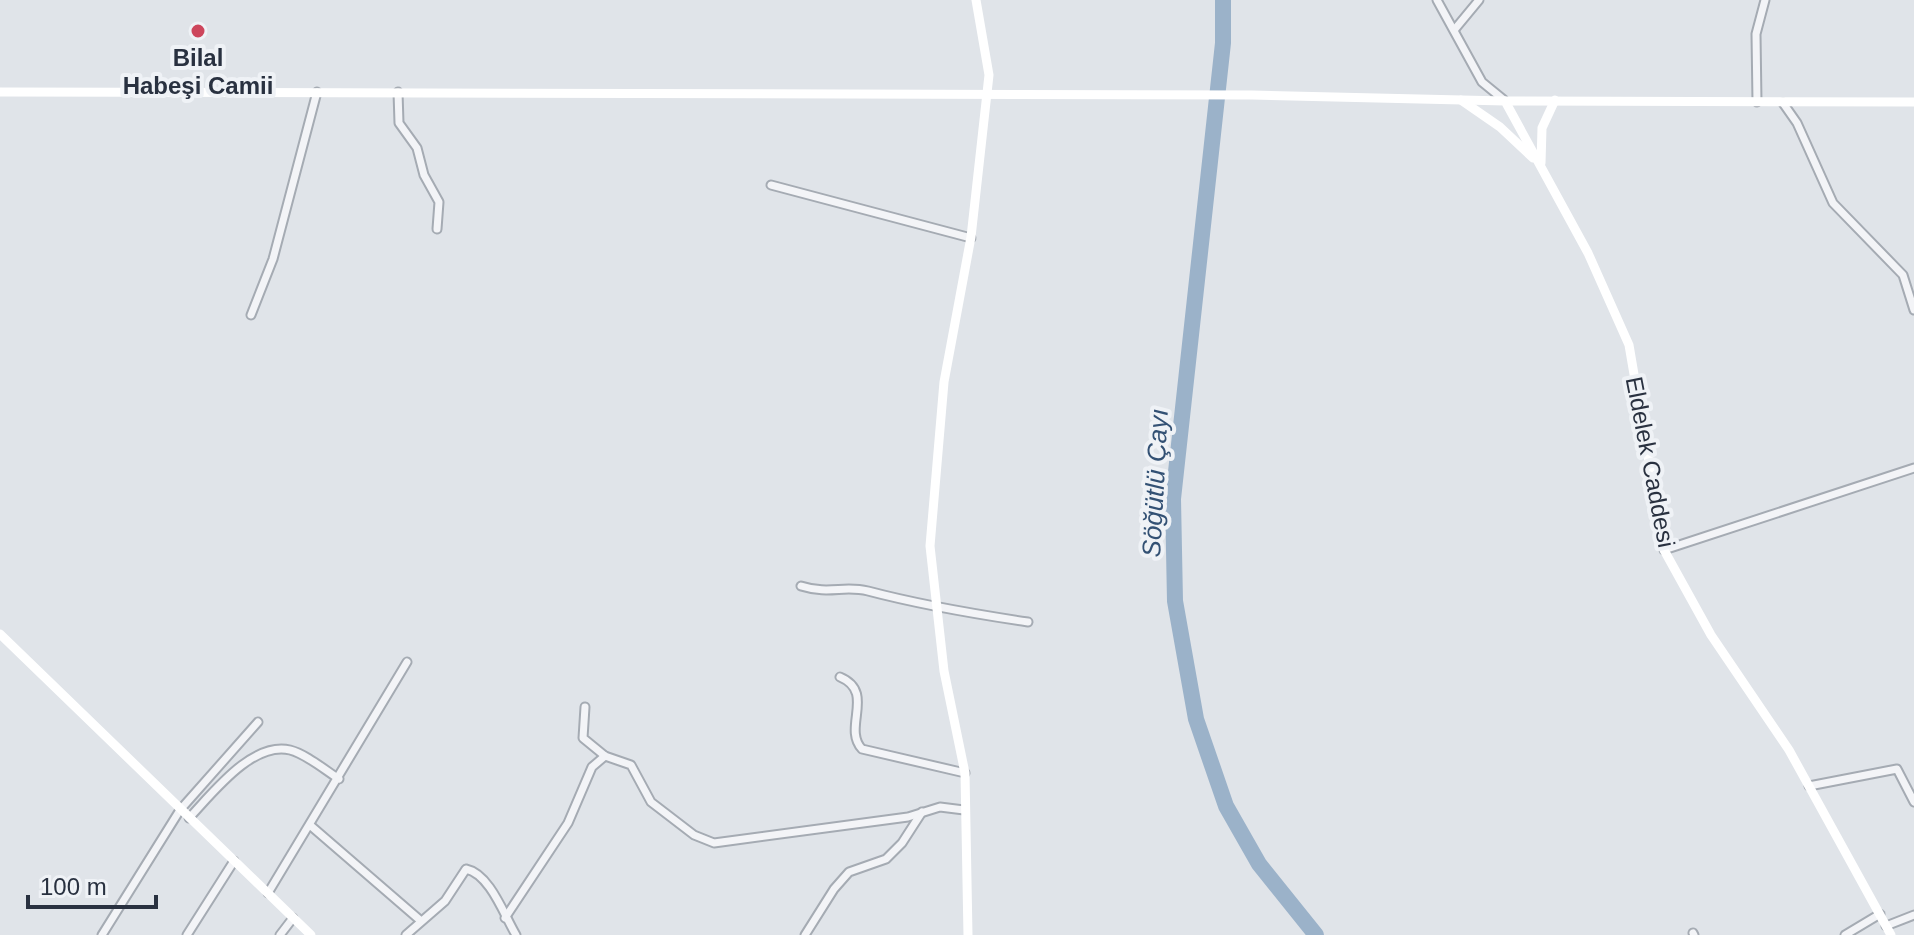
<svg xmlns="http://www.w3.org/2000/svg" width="1914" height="935" font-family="Arial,sans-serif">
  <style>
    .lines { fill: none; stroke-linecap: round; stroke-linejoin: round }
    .river { stroke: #9bb2c9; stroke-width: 16 }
    .street-casing { stroke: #a5abb3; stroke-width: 11 }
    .street { stroke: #f3f4f7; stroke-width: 7 }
    .secondary { stroke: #fff; stroke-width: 9 }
    .poi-dot { fill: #cd465c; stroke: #eff2f6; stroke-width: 3 }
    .labels { text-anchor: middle; stroke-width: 8; stroke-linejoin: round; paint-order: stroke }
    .poi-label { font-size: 24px; font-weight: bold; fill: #293140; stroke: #eff2f6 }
    .street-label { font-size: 24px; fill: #293140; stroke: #eff2f6 }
    .water-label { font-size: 26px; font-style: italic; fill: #335174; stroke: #eff2f6 }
  </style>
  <rect width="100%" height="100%" fill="#e0e4e9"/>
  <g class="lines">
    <path class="river" d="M1223 0V43L1173 499 1175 601 1196 719 1226 806 1259 864 1316 935"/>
    <g class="street-casing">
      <g id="street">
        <path d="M1437 0 1482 82 1504 100"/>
        <path d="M1455 29 1479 0"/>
        <path d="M398 92 399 123 417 148 424 175 439 202 437 229"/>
        <path d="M1757 102 1756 34 1765 0"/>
        <path d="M1783 103 1797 123 1833 203 1903 275 1914 310"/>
        <path d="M771 185 971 238"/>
        <path d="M251 315 273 259 317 92"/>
        <path d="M1664 550 1914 468"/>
        <path d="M801 586C830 595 843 585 868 591 921 605 974 614 1028 622"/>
        <path d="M840 677C876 692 842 728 862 749L965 773"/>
        <path d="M585 707 583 738 605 756 631 765 651 802 694 835 714 843 908 817 940 807 964 810"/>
        <path d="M1809 786 1897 769 1914 802"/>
        <path d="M189 818C212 794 252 741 290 750 306 754 325 770 339 779"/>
        <path d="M311 826 421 921"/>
        <path d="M268 893 407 662"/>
        <path d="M505 918 568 823 592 767 605 756"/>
        <path d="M1886 926 1914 915"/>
        <path d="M1693 933 1694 935"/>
        <path d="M102 935 180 810 258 722"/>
        <path d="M187 935 234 861"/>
        <path d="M280 935 293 918"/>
        <path d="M406 935 445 901 466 869C490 874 504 915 516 935"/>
        <path d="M805 935 834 889 849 872 886 859 902 843 922 812"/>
        <path d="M1845 935 1880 914"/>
      </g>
    </g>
    <use href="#street" class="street"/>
    <g class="secondary">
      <path d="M0 92 1252 95 1505 101 1914 102"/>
      <path d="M1461 100 1500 127 1533 158"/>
      <path d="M1505 101 1588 253 1629 345 1664 550 1711 635 1789 750 1891 935"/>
      <path d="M1541 163 1542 128 1555 100"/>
      <path d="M0 634 311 935"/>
      <path d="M968 935 965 773 944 671 930 546 944 382 971 237 989 75 976 0"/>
    </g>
  </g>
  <circle class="poi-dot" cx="198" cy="31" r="8"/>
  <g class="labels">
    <g class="poi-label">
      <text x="198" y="66">Bilal<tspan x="198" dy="28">Habeşi Camii</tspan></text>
    </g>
    <g class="street-label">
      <text transform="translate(1650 462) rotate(79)" y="8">Eldelek Caddesi</text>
    </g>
    <g class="water-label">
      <text transform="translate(1155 483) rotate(-87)" y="9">Söğütlü Çayı</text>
    </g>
  </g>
  <path d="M28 895v12h128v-12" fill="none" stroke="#293140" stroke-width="4"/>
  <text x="40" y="895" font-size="24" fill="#293140" stroke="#eff2f6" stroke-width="6" paint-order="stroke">100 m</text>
</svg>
